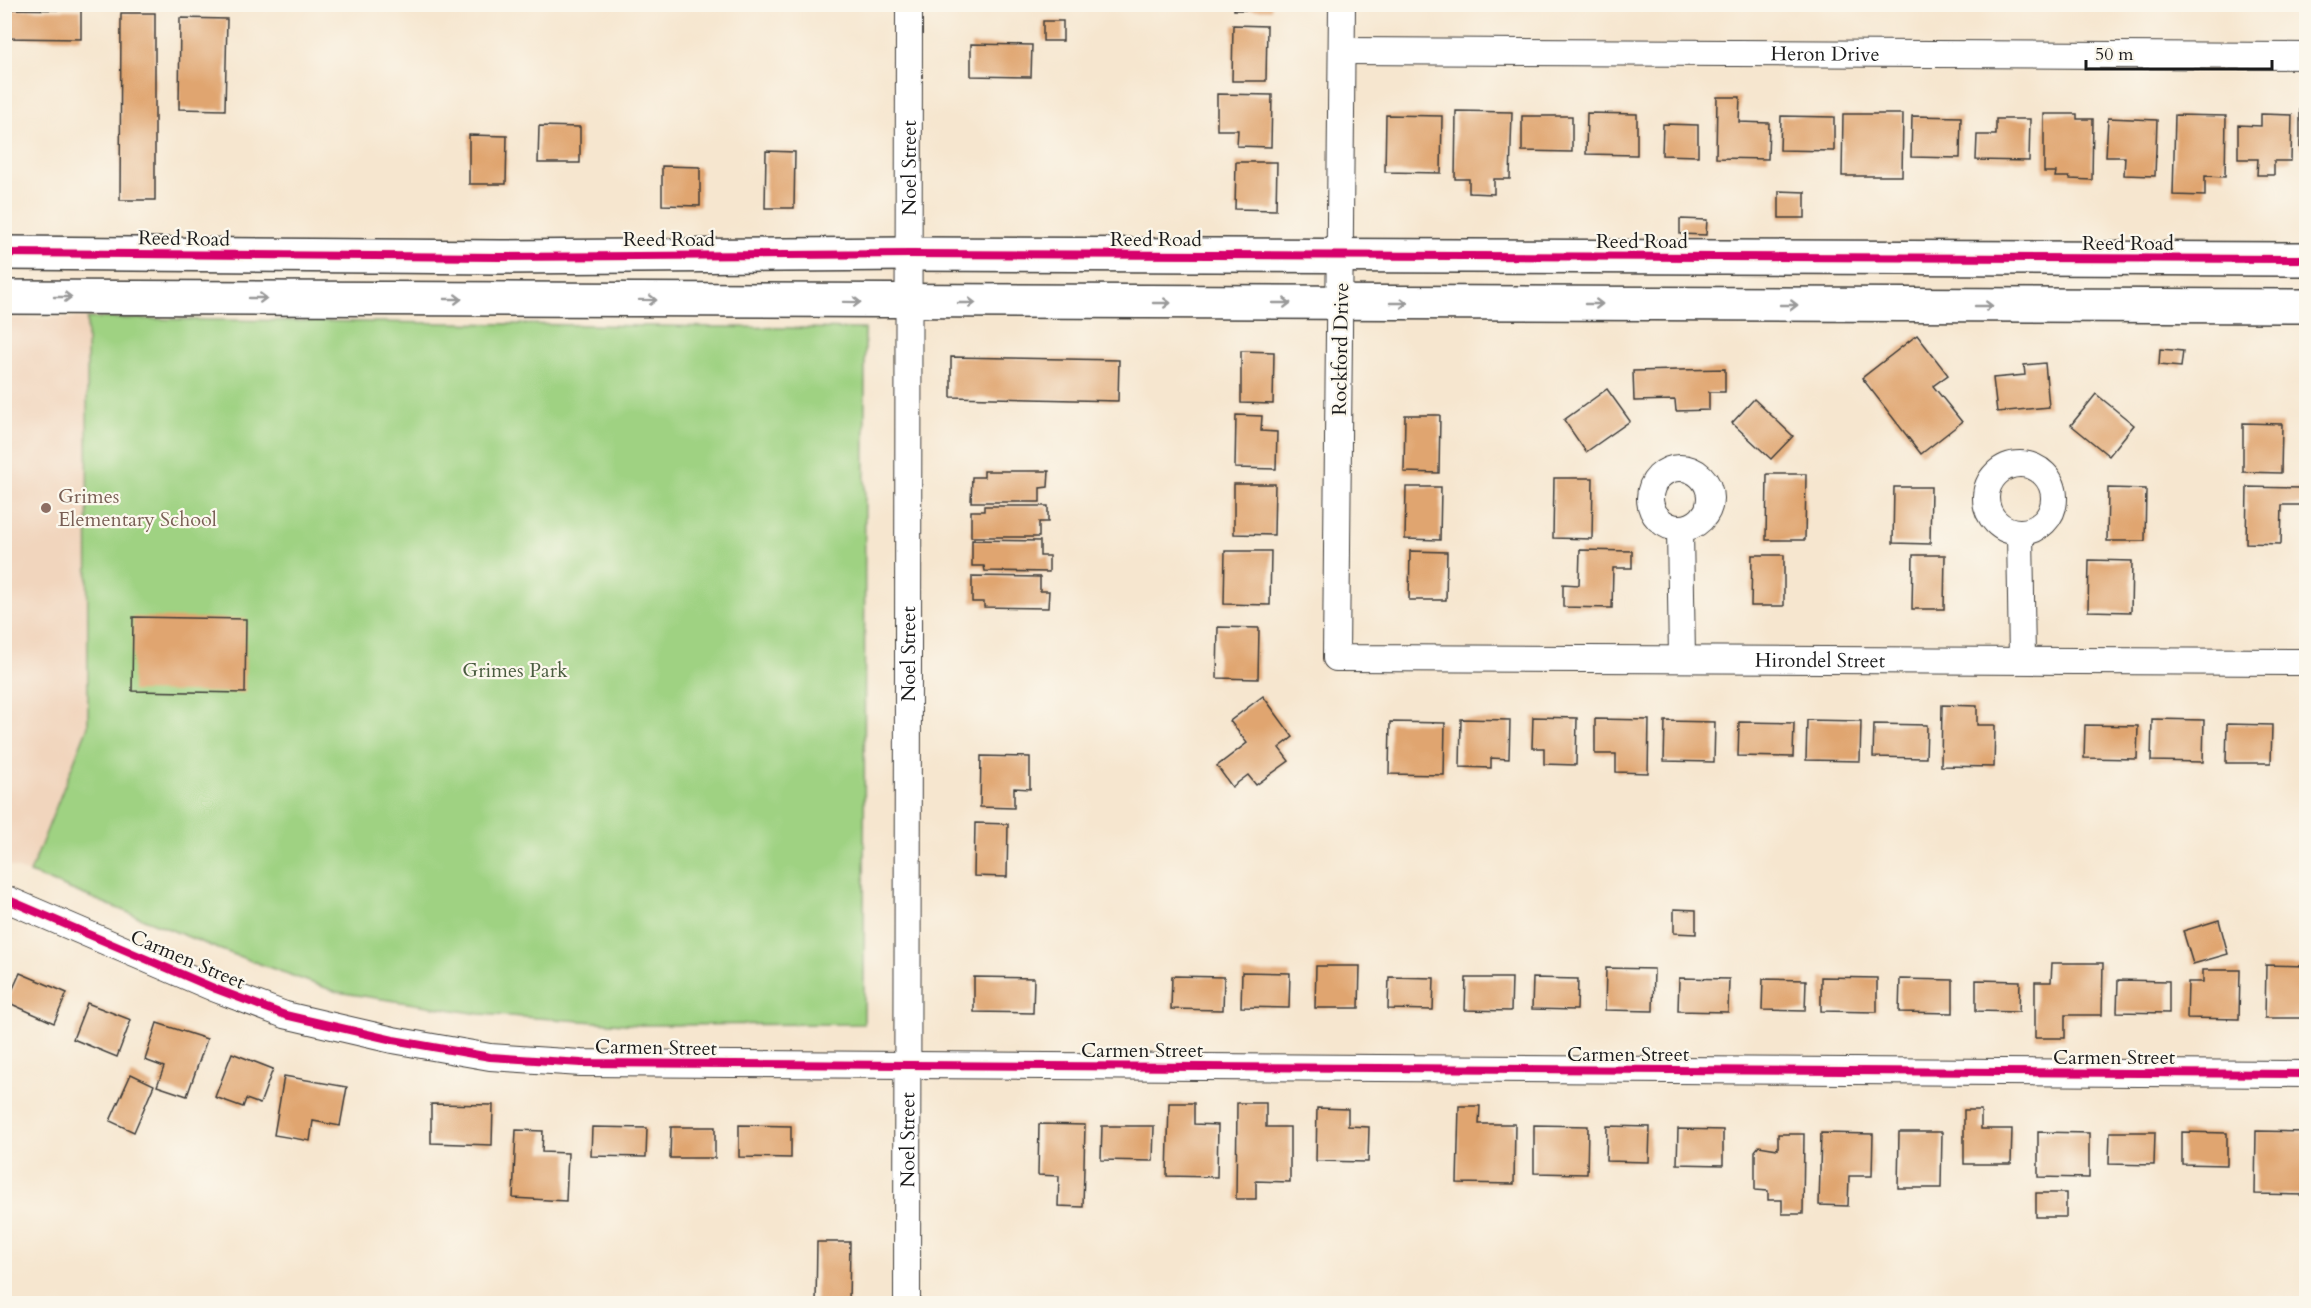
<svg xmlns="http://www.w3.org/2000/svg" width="2311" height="1308" font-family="Cardo,serif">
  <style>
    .built { fill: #f1d5bd }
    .green { fill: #9fd282; stroke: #5e774f; stroke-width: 1.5 }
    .building { fill: #e0a570 }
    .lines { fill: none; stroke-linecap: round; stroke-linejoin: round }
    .street-casing { stroke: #3d3a37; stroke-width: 28 }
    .secondary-casing { stroke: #3d3a37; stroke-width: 36 }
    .street { stroke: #fff; stroke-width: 26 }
    .secondary { stroke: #fff; stroke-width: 33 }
    .cycleway-casing { stroke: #fbf7ec; stroke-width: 11 }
    .cycleway { stroke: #d6006c; stroke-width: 8 }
    .oneway { stroke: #999 }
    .education-dot { fill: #8d6e63; stroke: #fbf7ec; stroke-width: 2 }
    .labels { text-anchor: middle; stroke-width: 4.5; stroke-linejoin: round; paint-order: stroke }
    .street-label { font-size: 20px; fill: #1c1c1c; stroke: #fbf7ec }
    .education-label { font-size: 20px; fill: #785e54; stroke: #fbf7ec; text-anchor: start }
    .park-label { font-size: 20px; fill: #4a5c40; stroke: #fbf7ec }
  </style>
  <rect width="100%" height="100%" fill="#fbf7ec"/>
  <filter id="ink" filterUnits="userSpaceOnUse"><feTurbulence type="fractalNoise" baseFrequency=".0167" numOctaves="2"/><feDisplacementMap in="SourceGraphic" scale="12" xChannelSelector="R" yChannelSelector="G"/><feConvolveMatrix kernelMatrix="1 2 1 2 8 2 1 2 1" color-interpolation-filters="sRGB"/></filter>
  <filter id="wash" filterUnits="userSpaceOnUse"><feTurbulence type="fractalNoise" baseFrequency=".008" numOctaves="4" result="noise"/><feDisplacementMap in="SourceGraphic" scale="24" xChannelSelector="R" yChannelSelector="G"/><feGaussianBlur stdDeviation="1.35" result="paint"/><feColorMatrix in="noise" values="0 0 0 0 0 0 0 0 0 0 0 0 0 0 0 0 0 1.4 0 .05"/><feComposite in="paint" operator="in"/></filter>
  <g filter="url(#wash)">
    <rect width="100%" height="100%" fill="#f6e6cf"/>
    <path class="built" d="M4 318H87L88 726 30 873 4 864Z"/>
    <path class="green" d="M87 318 865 329 864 1024 640 1025 480 1014 337 992 216 948 30 873 88 726Z"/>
    <g id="blocks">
      <g class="building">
        <path d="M1234 4H1272L1271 10H1234Z"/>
        <path d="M4 9 81 10V39L4 38Z"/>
        <path d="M121 13H155V200H120Z"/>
        <path d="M180 18 227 19 225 110 179 109Z"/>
        <rect x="1043" y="21" width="20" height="20"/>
        <path d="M1233 25 1267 26 1266 81H1232Z"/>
        <path d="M971 44 1032 45 1031 77 971 76Z"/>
        <rect x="2300" y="81" width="6" height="67"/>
        <path d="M1217 94 1272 95 1271 147 1237 146 1238 130H1217Z"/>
        <path d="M1717 97H1740L1739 122 1769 123 1768 159 1716 158Z"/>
        <path d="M1456 111 1512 112 1510 179H1494V194L1469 193V179H1455Z"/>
        <path d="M1587 113 1637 114V155L1586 154Z"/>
        <path d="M1843 114H1903L1902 176H1842Z"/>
        <path d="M2044 114H2077V119H2093L2092 180 2070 179 2069 177H2055L2056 172H2044Z"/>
        <path d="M2261 114 2292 115 2291 161H2274V175H2257L2258 159H2238V125L2261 126Z"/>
        <path d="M1386 115 1442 116 1441 173 1385 172Z"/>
        <path d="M2175 115 2226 116 2225 177 2205 176V196L2173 195Z"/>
        <path d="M1522 116H1572V152L1522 151Z"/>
        <path d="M1781 116 1834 117V151L1780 150Z"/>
        <path d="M1912 116 1961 117 1960 158 1911 157Z"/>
        <path d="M2108 118 2157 120 2155 176 2124 175 2125 157H2106Z"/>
        <path d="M1996 119H2030L2029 161 1976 160 1977 135H1996Z"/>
        <path d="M1663 124 1698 125V156L1662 155Z"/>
        <path d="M539 126 580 127V163H538Z"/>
        <path d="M469 135 507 136 506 184H469Z"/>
        <path d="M766 151 795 152 794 208H765Z"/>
        <path d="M1236 162H1277L1276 210 1235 209Z"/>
        <path d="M662 166 700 167V206L662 205Z"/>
        <path d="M1779 191 1805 192V218H1779Z"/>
        <path d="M1680 219 1707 220 1706 235 1680 234Z"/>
        <path d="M1917 335 1948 375 1933 386 1962 422 1921 454 1862 378Z"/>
        <path d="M2160 349 2183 351 2181 367 2159 365Z"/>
        <path d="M1241 351 1274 352 1273 404 1241 403Z"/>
        <path d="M951 357 1119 360 1118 401 951 397Z"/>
        <path d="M2045 363 2049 407 1997 412 1993 378 2025 375 2024 365Z"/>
        <path d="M1725 369V392H1709V410L1676 411 1675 400 1634 401 1633 371Z"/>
        <path d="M1607 389 1630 421 1586 452 1564 420Z"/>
        <path d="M2096 394 2134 425 2109 456 2071 425Z"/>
        <path d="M1754 399 1793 436 1771 459 1732 423Z"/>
        <path d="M1236 415 1262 416 1261 431 1277 432 1276 469 1235 468Z"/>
        <path d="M1405 415H1440L1439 473 1404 472Z"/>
        <path d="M2243 423 2282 424 2281 473 2243 472Z"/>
        <path d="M984 471H1049L1048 487 1040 488V502H971L972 477H984Z"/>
        <path d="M1767 474H1806L1805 540H1766Z"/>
        <path d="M1554 478H1593L1592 539 1553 538Z"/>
        <path d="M1234 484H1275L1274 535 1234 534Z"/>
        <path d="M1406 487H1441L1440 540 1405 539Z"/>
        <path d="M1894 487H1931L1930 544 1893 543Z"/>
        <path d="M2247 487 2301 488V505H2282L2281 544 2246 543Z"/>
        <path d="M2108 488 2146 489 2145 541H2107Z"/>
        <path d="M984 506H1048V522H1039V537H971V511H984Z"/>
        <path d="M972 540 1040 541V556H1049V572L985 571 984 566H972Z"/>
        <path d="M1580 550 1632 551V568H1613L1612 608 1563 607V584L1579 585Z"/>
        <path d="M1225 551H1271L1270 605 1224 604Z"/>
        <path d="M1410 551 1447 552 1446 600H1409Z"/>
        <path d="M1752 555H1784V606H1751Z"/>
        <path d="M1913 555H1945L1944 609H1912Z"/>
        <path d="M2089 560 2132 561 2131 612 2088 611Z"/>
        <path d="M972 576 1040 577V591H1049L1048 608 984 607V602H972Z"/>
        <path d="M133 617 246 619 245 693 132 691Z"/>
        <path d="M1218 627 1259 628 1258 679 1217 678Z"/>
        <path d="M1263 696 1293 737 1279 748 1289 761 1256 785 1248 775 1232 787 1217 766 1247 743 1230 721Z"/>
        <path d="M1942 705 1977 706V725H1995L1994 767 1941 766Z"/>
        <path d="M1533 717 1577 718 1576 765 1544 764V748H1532Z"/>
        <path d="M1461 719 1510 720 1509 759 1491 758V768L1460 767Z"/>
        <path d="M1595 719 1649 720 1648 773 1616 772V754H1595Z"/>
        <path d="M2152 719 2204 720 2203 762 2151 761Z"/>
        <path d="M1807 720 1861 721 1860 761 1806 760Z"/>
        <path d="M1665 721 1715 722 1714 762 1664 761Z"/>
        <path d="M1390 722 1445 723 1444 775 1389 774Z"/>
        <path d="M1739 722 1794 723 1793 757 1738 756Z"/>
        <path d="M1874 724 1927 725 1926 758 1873 757Z"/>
        <path d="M2227 724 2272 725 2271 763H2226Z"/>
        <path d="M2085 725 2138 726 2137 759 2084 758Z"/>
        <path d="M981 756 1030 757V789L1014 788V808L980 807Z"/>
        <path d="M975 823 1008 824 1007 877 974 876Z"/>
        <path d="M1674 909 1696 910V934L1674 933Z"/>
        <path d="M2219 920 2228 954 2193 964 2183 931Z"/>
        <path d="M2052 963H2103L2102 1015H2065V1038H2035V982H2051Z"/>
        <path d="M2266 965 2305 966V1018H2265Z"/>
        <path d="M1316 966H1360L1359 1008H1315Z"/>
        <path d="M1606 968 1654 969 1653 1011 1605 1010Z"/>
        <path d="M2203 970H2240L2239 1019 2187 1018 2188 982H2203Z"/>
        <path d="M1242 972 1290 973 1289 1008 1241 1007Z"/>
        <path d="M20 973 67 993 54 1023 7 1002Z"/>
        <path d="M1172 976 1224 977 1223 1010 1171 1009Z"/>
        <path d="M974 977 1034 978 1033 1013 974 1012Z"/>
        <path d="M1389 977 1434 978 1433 1010 1388 1009Z"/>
        <path d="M1821 977 1877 978V1012L1821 1011Z"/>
        <path d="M1466 978H1512L1511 1011 1465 1010Z"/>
        <path d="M1533 978 1578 979 1577 1010 1532 1009Z"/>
        <path d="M1679 978 1729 979 1728 1012 1678 1011Z"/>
        <path d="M1763 979 1806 980 1805 1011 1762 1010Z"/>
        <path d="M1900 979 1953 980V1013L1899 1012Z"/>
        <path d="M1976 980 2020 981 2019 1012 1976 1011Z"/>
        <path d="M2118 980 2169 981V1013L2117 1012Z"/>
        <path d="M87 1003 131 1020 117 1057 73 1039Z"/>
        <path d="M157 1023 207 1039 187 1096 157 1086 164 1067 145 1060Z"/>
        <path d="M232 1053 273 1069 260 1104 246 1099 243 1107 215 1097Z"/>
        <path d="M131 1074 154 1085 134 1132 110 1121Z"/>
        <path d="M284 1076 347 1087 340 1126 313 1121 310 1141 274 1135Z"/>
        <path d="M1169 1103H1194V1124L1218 1125 1217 1177 1167 1176Z"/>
        <path d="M1237 1103H1266V1127H1290V1182L1256 1181V1199H1236Z"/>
        <path d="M431 1104 493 1105 492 1145 431 1143Z"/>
        <path d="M1459 1106H1480L1479 1124H1515L1514 1184 1457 1183Z"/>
        <path d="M1317 1108 1348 1109V1126L1369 1127 1368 1162 1316 1161Z"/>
        <path d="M1964 1110H1981V1129H2012L2011 1164H1964Z"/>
        <path d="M1039 1124 1085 1125 1083 1207 1058 1206 1059 1176 1038 1175Z"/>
        <path d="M739 1125 791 1126V1158L739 1157Z"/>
        <path d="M1534 1125 1588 1126 1587 1174 1534 1173Z"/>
        <path d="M1102 1126H1154L1153 1161 1101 1160Z"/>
        <path d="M1607 1126 1650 1127 1649 1162 1606 1161Z"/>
        <path d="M592 1127 647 1128 646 1157 591 1156Z"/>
        <path d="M671 1127H715V1158H670Z"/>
        <path d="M1678 1129 1723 1130V1165L1677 1164Z"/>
        <path d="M516 1130 543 1131 542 1152 568 1153 566 1201 513 1198Z"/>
        <path d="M2256 1131 2306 1132V1195L2255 1194Z"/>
        <path d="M1899 1132H1942L1941 1188H1898Z"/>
        <path d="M2038 1132 2089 1133V1178L2038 1177Z"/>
        <path d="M2110 1132H2155L2154 1165 2109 1164Z"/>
        <path d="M2182 1132 2227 1133V1165L2182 1164Z"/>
        <path d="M1821 1133 1873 1134 1872 1176H1849L1848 1206 1819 1205Z"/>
        <path d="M1778 1134H1804L1803 1214H1782V1200H1768V1191L1755 1190V1151L1759 1146 1778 1149Z"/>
        <rect x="2036" y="1193" width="30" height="24"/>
        <path d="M817 1242H850L849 1304H816Z"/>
      </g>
    </g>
  </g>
  <g filter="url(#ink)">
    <use href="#blocks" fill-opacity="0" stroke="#3d3a37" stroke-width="1.5"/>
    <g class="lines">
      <g class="street-casing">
        <g id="street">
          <path id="s1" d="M1342 4 1336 658 2306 662"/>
          <path id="s2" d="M1343 51 2306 56"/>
          <circle cx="2020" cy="498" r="34"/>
          <circle cx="1680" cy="498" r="30"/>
          <path d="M1680 529 1682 659"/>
          <path d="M2020 532 2022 660"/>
          <path d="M4 898 216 989 285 1015 393 1040 490 1057 581 1063 2306 1074"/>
          <path id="s3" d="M907 1304 909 4"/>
        </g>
      </g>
      <g class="secondary-casing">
        <g id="secondary">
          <path d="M4 253 500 257 909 254 2306 259"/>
          <path d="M4 297 2306 306"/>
        </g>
      </g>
      <use href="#street" class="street"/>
      <use href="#secondary" class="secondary"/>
      <g class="cycleway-casing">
        <g id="cycleway">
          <path d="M4 253 500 257 909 254 2306 259"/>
          <path d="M4 898 216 989 285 1015 393 1040 490 1057 581 1063 2306 1074"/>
        </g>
      </g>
      <use href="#cycleway" class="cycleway"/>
    </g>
    <defs><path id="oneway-shaft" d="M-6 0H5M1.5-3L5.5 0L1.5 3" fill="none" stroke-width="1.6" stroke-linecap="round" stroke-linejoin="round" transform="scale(1.5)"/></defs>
    <g class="oneway">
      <use href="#oneway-shaft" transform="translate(63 297)"/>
      <use href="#oneway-shaft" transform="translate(258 298)"/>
      <use href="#oneway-shaft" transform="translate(453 299)"/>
      <use href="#oneway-shaft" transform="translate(648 300) rotate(1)"/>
      <use href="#oneway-shaft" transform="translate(852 302) rotate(1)"/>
      <use href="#oneway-shaft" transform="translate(967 303)"/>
      <use href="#oneway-shaft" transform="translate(1162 303)"/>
      <use href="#oneway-shaft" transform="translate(1282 303)"/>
      <use href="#oneway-shaft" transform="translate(1399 303)"/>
      <use href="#oneway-shaft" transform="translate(1594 304)"/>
      <use href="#oneway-shaft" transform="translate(1789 305)"/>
      <use href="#oneway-shaft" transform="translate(1984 306)"/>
    </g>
  </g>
  <circle class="education-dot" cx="46" cy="508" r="6"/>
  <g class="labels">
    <g class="street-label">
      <text dy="7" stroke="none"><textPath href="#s2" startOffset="482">Heron Drive</textPath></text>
      <text dy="7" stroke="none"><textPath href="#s3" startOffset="1136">Noel Street</textPath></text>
      <text transform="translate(184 238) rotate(1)" y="7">Reed Road</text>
      <text x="669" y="246">Reed Road</text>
      <text x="1156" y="246">Reed Road</text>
      <text x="1642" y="248">Reed Road</text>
      <text x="2128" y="250">Reed Road</text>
      <text transform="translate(1340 349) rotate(-89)" y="7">Rockford Drive</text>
      <text dy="7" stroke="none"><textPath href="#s3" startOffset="650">Noel Street</textPath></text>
      <text dy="7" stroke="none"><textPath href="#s1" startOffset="1138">Hirondel Street</textPath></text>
      <text transform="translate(188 959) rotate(23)" y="7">Carmen Street</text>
      <text transform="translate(656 1047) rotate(1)" y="7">Carmen Street</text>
      <text x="1142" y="1057">Carmen Street</text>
      <text x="1628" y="1061">Carmen Street</text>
      <text x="2114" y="1064">Carmen Street</text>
      <text dy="7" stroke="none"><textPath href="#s3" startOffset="164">Noel Street</textPath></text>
    </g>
    <g class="education-label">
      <text x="58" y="503">Grimes<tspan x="58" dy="23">Elementary School</tspan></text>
    </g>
    <g class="park-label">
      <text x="515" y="677">Grimes Park</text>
    </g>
  </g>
  <rect width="2311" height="1308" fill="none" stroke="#fbf7ec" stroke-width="24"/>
  <path d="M2086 60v9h186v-9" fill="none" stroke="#1c1c1c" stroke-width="3"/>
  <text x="2095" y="60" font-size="18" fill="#1c1c1c" stroke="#fbf7ec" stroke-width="4.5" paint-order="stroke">50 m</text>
</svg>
